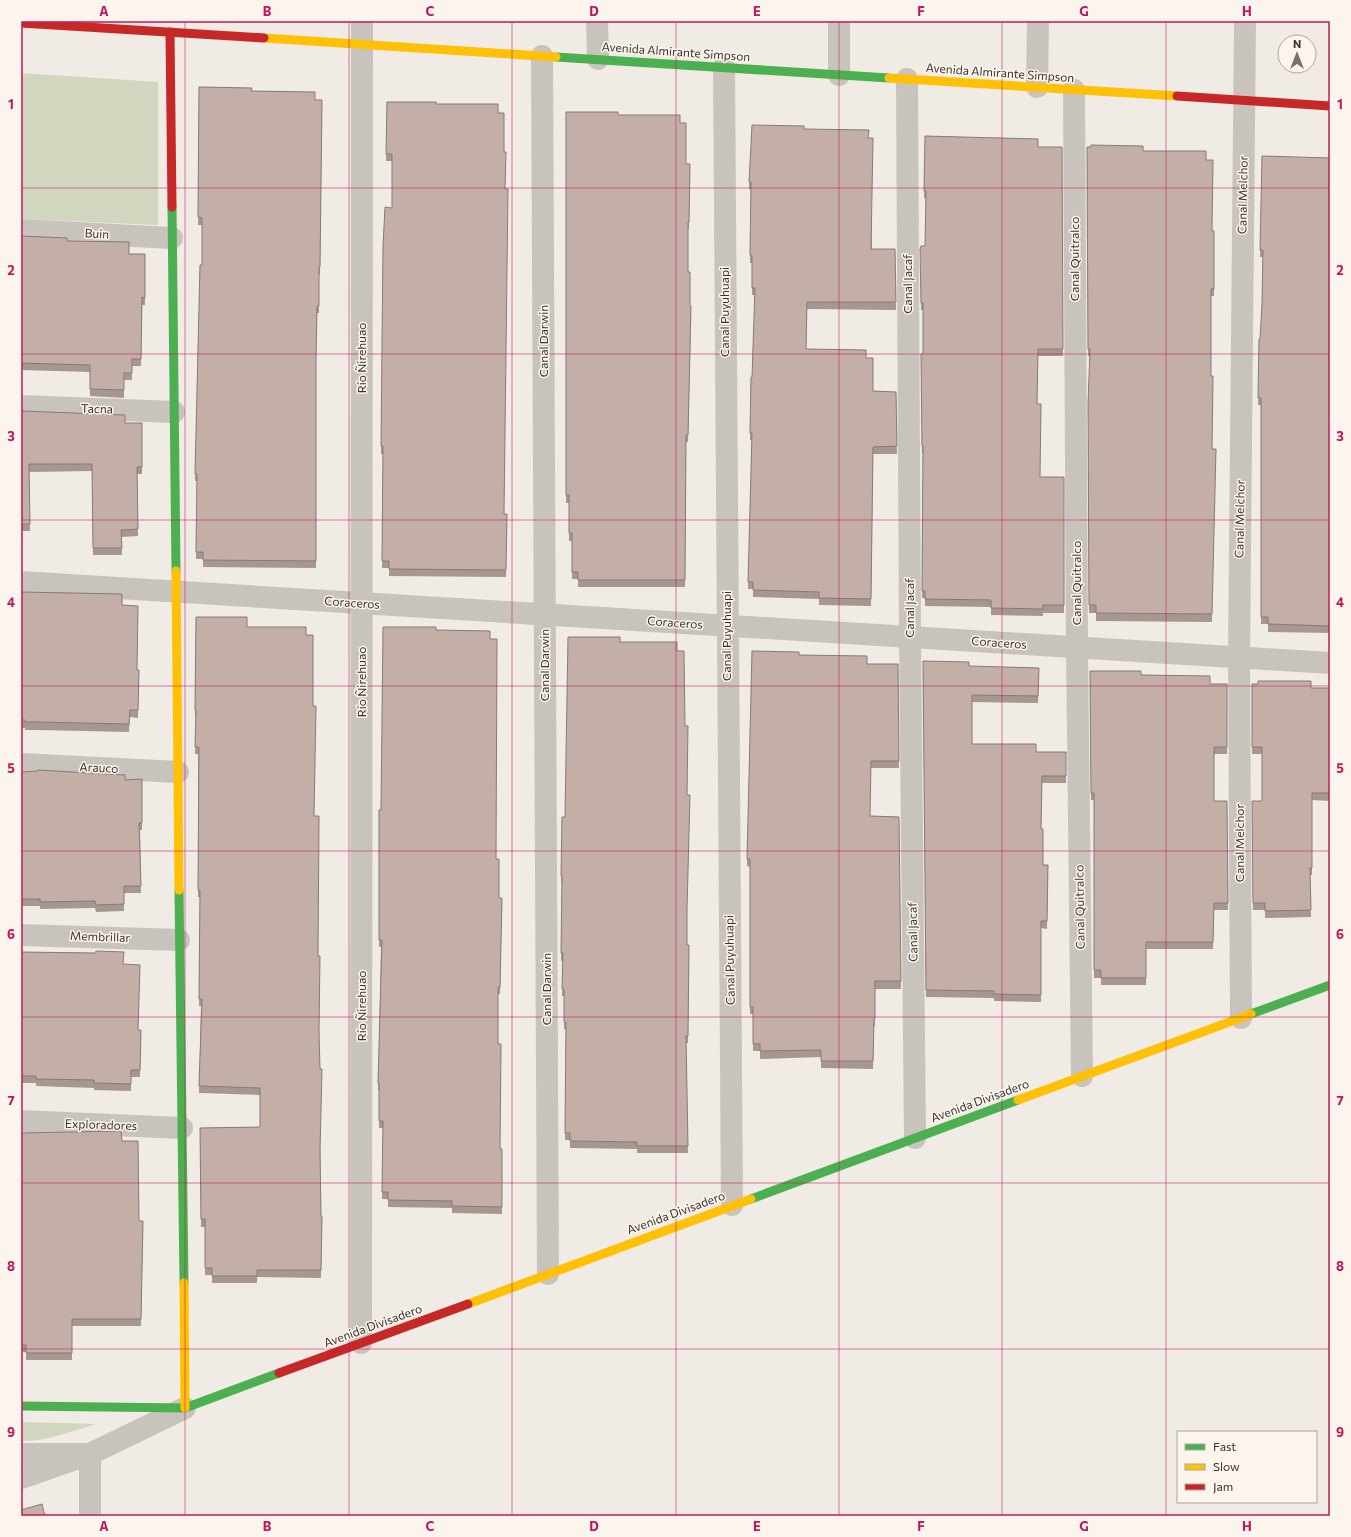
<svg xmlns="http://www.w3.org/2000/svg" width="1351" height="1537" font-family="Commissioner,sans-serif">
  <style>
    .green { fill: #d1d6bf }
    .lines { fill: none; stroke-linecap: round; stroke-linejoin: round }
    .street { stroke: #c9c3be; stroke-width: 22 }
    .fast { stroke: #4caf50; stroke-width: 9 }
    .slow { stroke: #ffc107; stroke-width: 9 }
    .jam { stroke: #c62828; stroke-width: 9 }
    .wall { fill: #a89690 }
    .building { fill: #c3afa7; stroke: #887a75 }
    .grid { fill: none; stroke: #c2185b; stroke-width: 1; stroke-opacity: 0.55 }
    .labels { text-anchor: middle; stroke-width: 3; stroke-linejoin: round; paint-order: stroke }
    .street-label { font-size: 12px; fill: #3b302b; stroke: #fbf5ee }
    .neatline { fill: none; stroke: #c2185b; stroke-width: 1.5 }
    .grid-label { font-size: 13px; text-anchor: middle; font-weight: bold; fill: #c2185b }
  </style>
  <rect width="100%" height="100%" fill="#f0ebe5"/>
  <g class="green">
    <path d="M21 73 158 82V225L21 219Z"/>
    <path d="M21 1422 96 1424C72 1431 46 1442 21 1441Z"/>
  </g>
  <g class="lines">
    <g class="street">
      <path d="M597 21 598 59"/>
      <path d="M542 56 548 1274"/>
      <path d="M724 67 732 1205"/>
      <path d="M839 75V21"/>
      <path d="M907 79 910 637 915 1138"/>
      <path d="M1037 87 1038 21"/>
      <path d="M1074 90 1077 648 1082 1076"/>
      <path d="M21 230 172 238"/>
      <path d="M21 406 174 412"/>
      <path d="M21 582 1330 663"/>
      <path d="M21 764 178 772"/>
      <path d="M21 935 179 940"/>
      <path d="M1241 1018 1239 657 1245 21"/>
      <path d="M21 1121 182 1128"/>
      <path d="M361 1343 362 21"/>
      <path d="M21 1454H90L185 1408"/>
      <path d="M21 1478 90 1454V1516"/>
    </g>
    <g class="fast">
      <path d="M556 57 889 78"/>
      <path d="M172 207 176 571"/>
      <path d="M179 890 184 1283"/>
      <path d="M1251 1014 1330 985"/>
      <path d="M751 1199 1018 1100"/>
      <path d="M21 1406 185 1408 279 1373"/>
    </g>
    <g class="slow">
      <path d="M264 38 556 57"/>
      <path d="M889 78 1177 96"/>
      <path d="M176 571 179 890"/>
      <path d="M1018 1100 1251 1014"/>
      <path d="M184 1283 185 1408"/>
      <path d="M468 1304 751 1199"/>
    </g>
    <g class="jam">
      <path d="M21 23 264 38"/>
      <path d="M170 32 172 207"/>
      <path d="M1177 96 1330 106"/>
      <path d="M279 1373 468 1304"/>
    </g>
  </g>
  <g class="wall">
    <path d="M199 87 251 91 315 100H322L320 275H319V313H317L316 365V568L203 567V559H196L197 481H195L200 265H202V225H198Z"/>
    <path d="M387 102 498 113 504 152 505 189 504 514H507L506 577 389 576V568H382L383 454H381V446L392 208V161H386Z"/>
    <path d="M566 112 618 115 680 123 686 164H690L689 229H688V272L690 306 691 314 688 442H686L685 587H578V579H572V541H569V503H566Z"/>
    <path d="M804 129 869 138 872 249H895L896 310 807 309 806 349 866 358 873 391 896 392 897 454H873L871 606 819 605V599L753 597V589H748L752 440H750L751 377H752L755 295H752V263H750L751 189H749V182Z"/>
    <path d="M925 136 1038 147H1062L1063 356H1038L1037 404 1040 477H1064V613H1043V616L991 615V607L925 606V598H922L923 454H922L921 354H923V310H921V246H925L926 198H924Z"/>
    <path d="M1087 147 1143 151 1206 160 1212 231H1214V296H1211V376L1212 449V622L1096 621V613H1089L1088 404 1090 356H1088Z"/>
    <path d="M1330 158V633L1268 632V624H1261V405H1258L1262 304 1263 257H1260V250Z"/>
    <path d="M21 236 67 241 129 254H145V305H142L141 366H132V380H124V398L90 396V372L21 370Z"/>
    <path d="M21 411 125 423H142V474H137L138 536 122 537V555H93L92 471 29 472 30 531H21Z"/>
    <path d="M21 592 122 605 137 670H139L138 718 130 717 129 732 37 730H25V728H21Z"/>
    <path d="M196 617 247 627 306 635 313 706 314 816 318 956 321 1216H322L321 1278 257 1277V1283H212V1275H205V1227H201L200 1128 260 1127V1095L199 1093 201 1006H199L200 897H198V754H195L196 717H195Z"/>
    <path d="M620 642 677 651 687 795V945H689L688 1043H686L688 1153H637V1149L570 1148V1140H565L566 1029H564V996H562L563 961H561L562 883H561L565 817Z"/>
    <path d="M799 655 867 664H898L899 768H871L870 816 899 817 901 989H875V1026H874L873 1069 821 1068V1057L760 1059V1051H753V1014H750V867L747 866V859Z"/>
    <path d="M923 661 1039 675 1038 703 972 702V744L1036 752H1066V783H1042L1041 829 1043 865H1048L1047 929 1041 928V1002L994 1001V998L926 997Z"/>
    <path d="M1090 671 1141 675 1210 684H1227V754H1214V801H1227L1228 910H1214L1213 949H1146V985H1101V978H1094V800H1091Z"/>
    <path d="M1252 684 1311 688H1330V801L1312 800V875H1310L1311 917 1265 918V910H1253L1252 801H1262V754H1252Z"/>
    <path d="M21 772 125 780 142 779V830H140L141 893H124V911L96 912 95 908 40 909V906H21Z"/>
    <path d="M379 810 496 859 499 898H502L500 994H498V1044L500 1149H502V1214L452 1213V1208L388 1207V1199H382L383 1128H379V1090H378L381 947H379Z"/>
    <path d="M21 952 95 953 123 964 138 1030H141L140 1077H131V1091L94 1090V1088L36 1086V1083H21Z"/>
    <path d="M21 1133 122 1141 139 1221H143L141 1326H72V1360H26V1352H21Z"/>
  </g>
  <g class="building">
    <path d="M199 87 252 88 251 91 315 92V100H322L320 267H319V306H317L316 358V561L203 560V552H196L197 474H195L200 265H202V218L198 217Z"/>
    <path d="M387 102H436V104H498V113H504V152H506L505 189H508L504 514H507L506 570 389 569V561H382L383 446H381L383 246 385 207 392 208V154H386Z"/>
    <path d="M566 112H618V115H680V123H686V164H690L689 222H688V272H690V306H691L688 435H686L685 580H578V572H572V533H569V495H566Z"/>
    <path d="M752 125 804 126V129L869 130 868 138H873L871 249H895L896 302H807L806 349 866 350V358H873V391L896 392 897 446 873 447 871 599 819 598V592L753 590V582H748L752 433H750L751 377H752L755 288H752V256L750 255 751 182H749Z"/>
    <path d="M925 136 1038 139V147H1062L1063 349H1038L1037 404H1041L1040 477H1064V605H1043V609L991 608V600L925 599V591H922L923 446H922L921 354H923V303H921L920 249 921 246H925L926 191H924Z"/>
    <path d="M1091 145 1143 146V151H1206V160H1213L1212 231H1214V289H1211V376H1213L1212 449H1216L1212 614 1096 613V605H1089L1088 404 1090 349H1088L1087 147H1091Z"/>
    <path d="M1262 156 1330 158V626L1268 624V617H1261V398H1258L1259 339H1260L1262 304 1263 250H1260Z"/>
    <path d="M21 236 67 238V241L129 242V254H145V298L142 297 141 359H132V373H124V390L90 389V365L21 363Z"/>
    <path d="M21 411 125 415V423H142V467H137L138 529 121 530 122 548H93L92 464H29L30 524H21Z"/>
    <path d="M21 592 122 594V605L138 606 137 670H139L138 710H130L129 724 37 722H25V720H21Z"/>
    <path d="M196 617H247V627H306V635H313V706H316L314 816H319L318 956H320L319 1031 320 1069H322L320 1150 321 1216H322L321 1270H257V1276H212V1268H205V1219H201L200 1128 260 1127V1088L199 1086 202 999H199L200 890H198L199 747H195L196 710H195Z"/>
    <path d="M383 627H436V630L490 631V639H497L496 859H499V898H502L500 987H498V1044H501L500 1149H502V1207L452 1206V1201L388 1200V1192H382L383 1121H379V1083H378L382 940H379V810H381Z"/>
    <path d="M568 637H620V642H677V651H684L685 726H688L687 795H690L687 909V945H689L688 1036H686L688 1146H637V1142L570 1141V1133H565L566 1022H564V989H562L563 953H561L562 876H561L562 817H565Z"/>
    <path d="M752 651 799 652V655L867 656V664H898L899 761H871L870 816 899 817 901 981H875V1019H874L873 1061H821V1050L760 1051V1044H753V1007H750V859H747Z"/>
    <path d="M923 661 969 662V666L1039 668 1038 696 972 695V744H1036V752H1066V776H1042L1041 829H1043V865H1048L1047 921H1041V995L994 994V991L926 990Z"/>
    <path d="M1090 671H1141V675L1210 676V684H1227V747H1214V801H1227L1228 903H1214L1213 942H1146V978H1101V970H1094V793H1091Z"/>
    <path d="M1258 681H1311V688H1330V793H1312V868H1310L1311 910 1265 911V903H1253L1252 801H1262V747H1252V684H1258Z"/>
    <path d="M38 770 125 775V780L142 779V823H139L141 886H124V904L96 905 95 901 40 902V899H21V772L38 771Z"/>
    <path d="M96 951 124 952 123 964 140 965 138 1030H141L140 1070H131V1084L94 1083V1080L36 1079V1076H21V952L95 953Z"/>
    <path d="M121 1131 122 1141H138L139 1221H143L141 1319H72V1353H26V1345H21V1133Z"/>
    <path d="M42 1504 45 1516H21V1510Z"/>
  </g>
  <path class="grid" d="M185 21V1516M349 21V1516M512 21V1516M676 21V1516M839 21V1516M1002 21V1516M1166 21V1516M21 188H1330M21 354H1330M21 520H1330M21 686H1330M21 851H1330M21 1017H1330M21 1183H1330M21 1349H1330"/>
  <g class="labels">
    <g class="street-label">
      <text transform="translate(676 52) rotate(4)" y="4">Avenida Almirante Simpson</text>
      <text transform="translate(1000 73) rotate(4)" y="4">Avenida Almirante Simpson</text>
      <text transform="translate(1243 195) rotate(-89)" y="4">Canal Melchor</text>
      <text transform="translate(97 234) rotate(3)" y="4">Buin</text>
      <text transform="translate(1075 259) rotate(-90)" y="4">Canal Quitralco</text>
      <text transform="translate(908 284) rotate(-90)" y="4">Canal Jacaf</text>
      <text transform="translate(725 312) rotate(-90)" y="4">Canal Puyuhuapi</text>
      <text transform="translate(544 341) rotate(-90)" y="4">Canal Darwin</text>
      <text transform="translate(362 358) rotate(-90)" y="4">Río Ñirehuao</text>
      <text transform="translate(97 409) rotate(2)" y="4">Tacna</text>
      <text transform="translate(1240 519) rotate(-89)" y="4">Canal Melchor</text>
      <text transform="translate(1077 583) rotate(-90)" y="4">Canal Quitralco</text>
      <text transform="translate(352 603) rotate(4)" y="4">Coraceros</text>
      <text transform="translate(910 608) rotate(-90)" y="4">Canal Jacaf</text>
      <text transform="translate(675 623) rotate(4)" y="4">Coraceros</text>
      <text transform="translate(727 636) rotate(-90)" y="4">Canal Puyuhuapi</text>
      <text transform="translate(999 643) rotate(4)" y="4">Coraceros</text>
      <text transform="translate(545 665) rotate(-90)" y="4">Canal Darwin</text>
      <text transform="translate(362 682) rotate(-90)" y="4">Río Ñirehuao</text>
      <text transform="translate(99 768) rotate(3)" y="4">Arauco</text>
      <text transform="translate(1240 843) rotate(-90)" y="4">Canal Melchor</text>
      <text transform="translate(1080 907) rotate(-91)" y="4">Canal Quitralco</text>
      <text transform="translate(913 932) rotate(-91)" y="4">Canal Jacaf</text>
      <text transform="translate(100 937) rotate(2)" y="4">Membrillar</text>
      <text transform="translate(730 960) rotate(-91)" y="4">Canal Puyuhuapi</text>
      <text transform="translate(547 989) rotate(-90)" y="4">Canal Darwin</text>
      <text transform="translate(362 1006) rotate(-90)" y="4">Río Ñirehuao</text>
      <text transform="translate(980 1101) rotate(-20)" y="4">Avenida Divisadero</text>
      <text transform="translate(101 1125) rotate(2)" y="4">Exploradores</text>
      <text transform="translate(676 1213) rotate(-20)" y="4">Avenida Divisadero</text>
      <text transform="translate(373 1326) rotate(-20)" y="4">Avenida Divisadero</text>
    </g>
  </g>
  <rect width="1351" height="1537" fill="none" stroke="#fbf5ee" stroke-width="44"/>
  <rect x="1177" y="1431" width="140" height="72" fill="#fbf5ee" stroke="#aea6a0"/>
  <rect x="1185" y="1444" width="20" height="6" fill="#4caf50" stroke="#aea6a0"/>
  <text x="1213" y="1451" font-size="12" fill="#3b302b">Fast</text>
  <rect x="1185" y="1464" width="20" height="6" fill="#ffc107" stroke="#aea6a0"/>
  <text x="1213" y="1471" font-size="12" fill="#3b302b">Slow</text>
  <rect x="1185" y="1484" width="20" height="6" fill="#c62828" stroke="#aea6a0"/>
  <text x="1213" y="1491" font-size="12" fill="#3b302b">Jam</text>
  <g transform="translate(1297 54)"><circle r="19" fill="#fbf5ee" stroke="#aea6a0"/>
  <path d="M0-3L7 15L0 10L-7 15Z" fill="#7a716c"/>
  <text y="-6" font-size="11" font-weight="bold" text-anchor="middle" fill="#3b302b">N</text>
  </g>
  <rect x="22" y="22" width="1307" height="1493" class="neatline"/>
  <g class="grid-label">
    <text x="104" y="16">A</text>
    <text x="267" y="16">B</text>
    <text x="430" y="16">C</text>
    <text x="594" y="16">D</text>
    <text x="757" y="16">E</text>
    <text x="921" y="16">F</text>
    <text x="1084" y="16">G</text>
    <text x="1247" y="16">H</text>
    <text x="11" y="109">1</text>
    <text x="1340" y="109">1</text>
    <text x="11" y="275">2</text>
    <text x="1340" y="275">2</text>
    <text x="11" y="441">3</text>
    <text x="1340" y="441">3</text>
    <text x="11" y="607">4</text>
    <text x="1340" y="607">4</text>
    <text x="11" y="773">5</text>
    <text x="1340" y="773">5</text>
    <text x="11" y="939">6</text>
    <text x="1340" y="939">6</text>
    <text x="11" y="1105">7</text>
    <text x="1340" y="1105">7</text>
    <text x="11" y="1271">8</text>
    <text x="1340" y="1271">8</text>
    <text x="11" y="1437">9</text>
    <text x="1340" y="1437">9</text>
    <text x="104" y="1531">A</text>
    <text x="267" y="1531">B</text>
    <text x="430" y="1531">C</text>
    <text x="594" y="1531">D</text>
    <text x="757" y="1531">E</text>
    <text x="921" y="1531">F</text>
    <text x="1084" y="1531">G</text>
    <text x="1247" y="1531">H</text>
  </g>
</svg>
